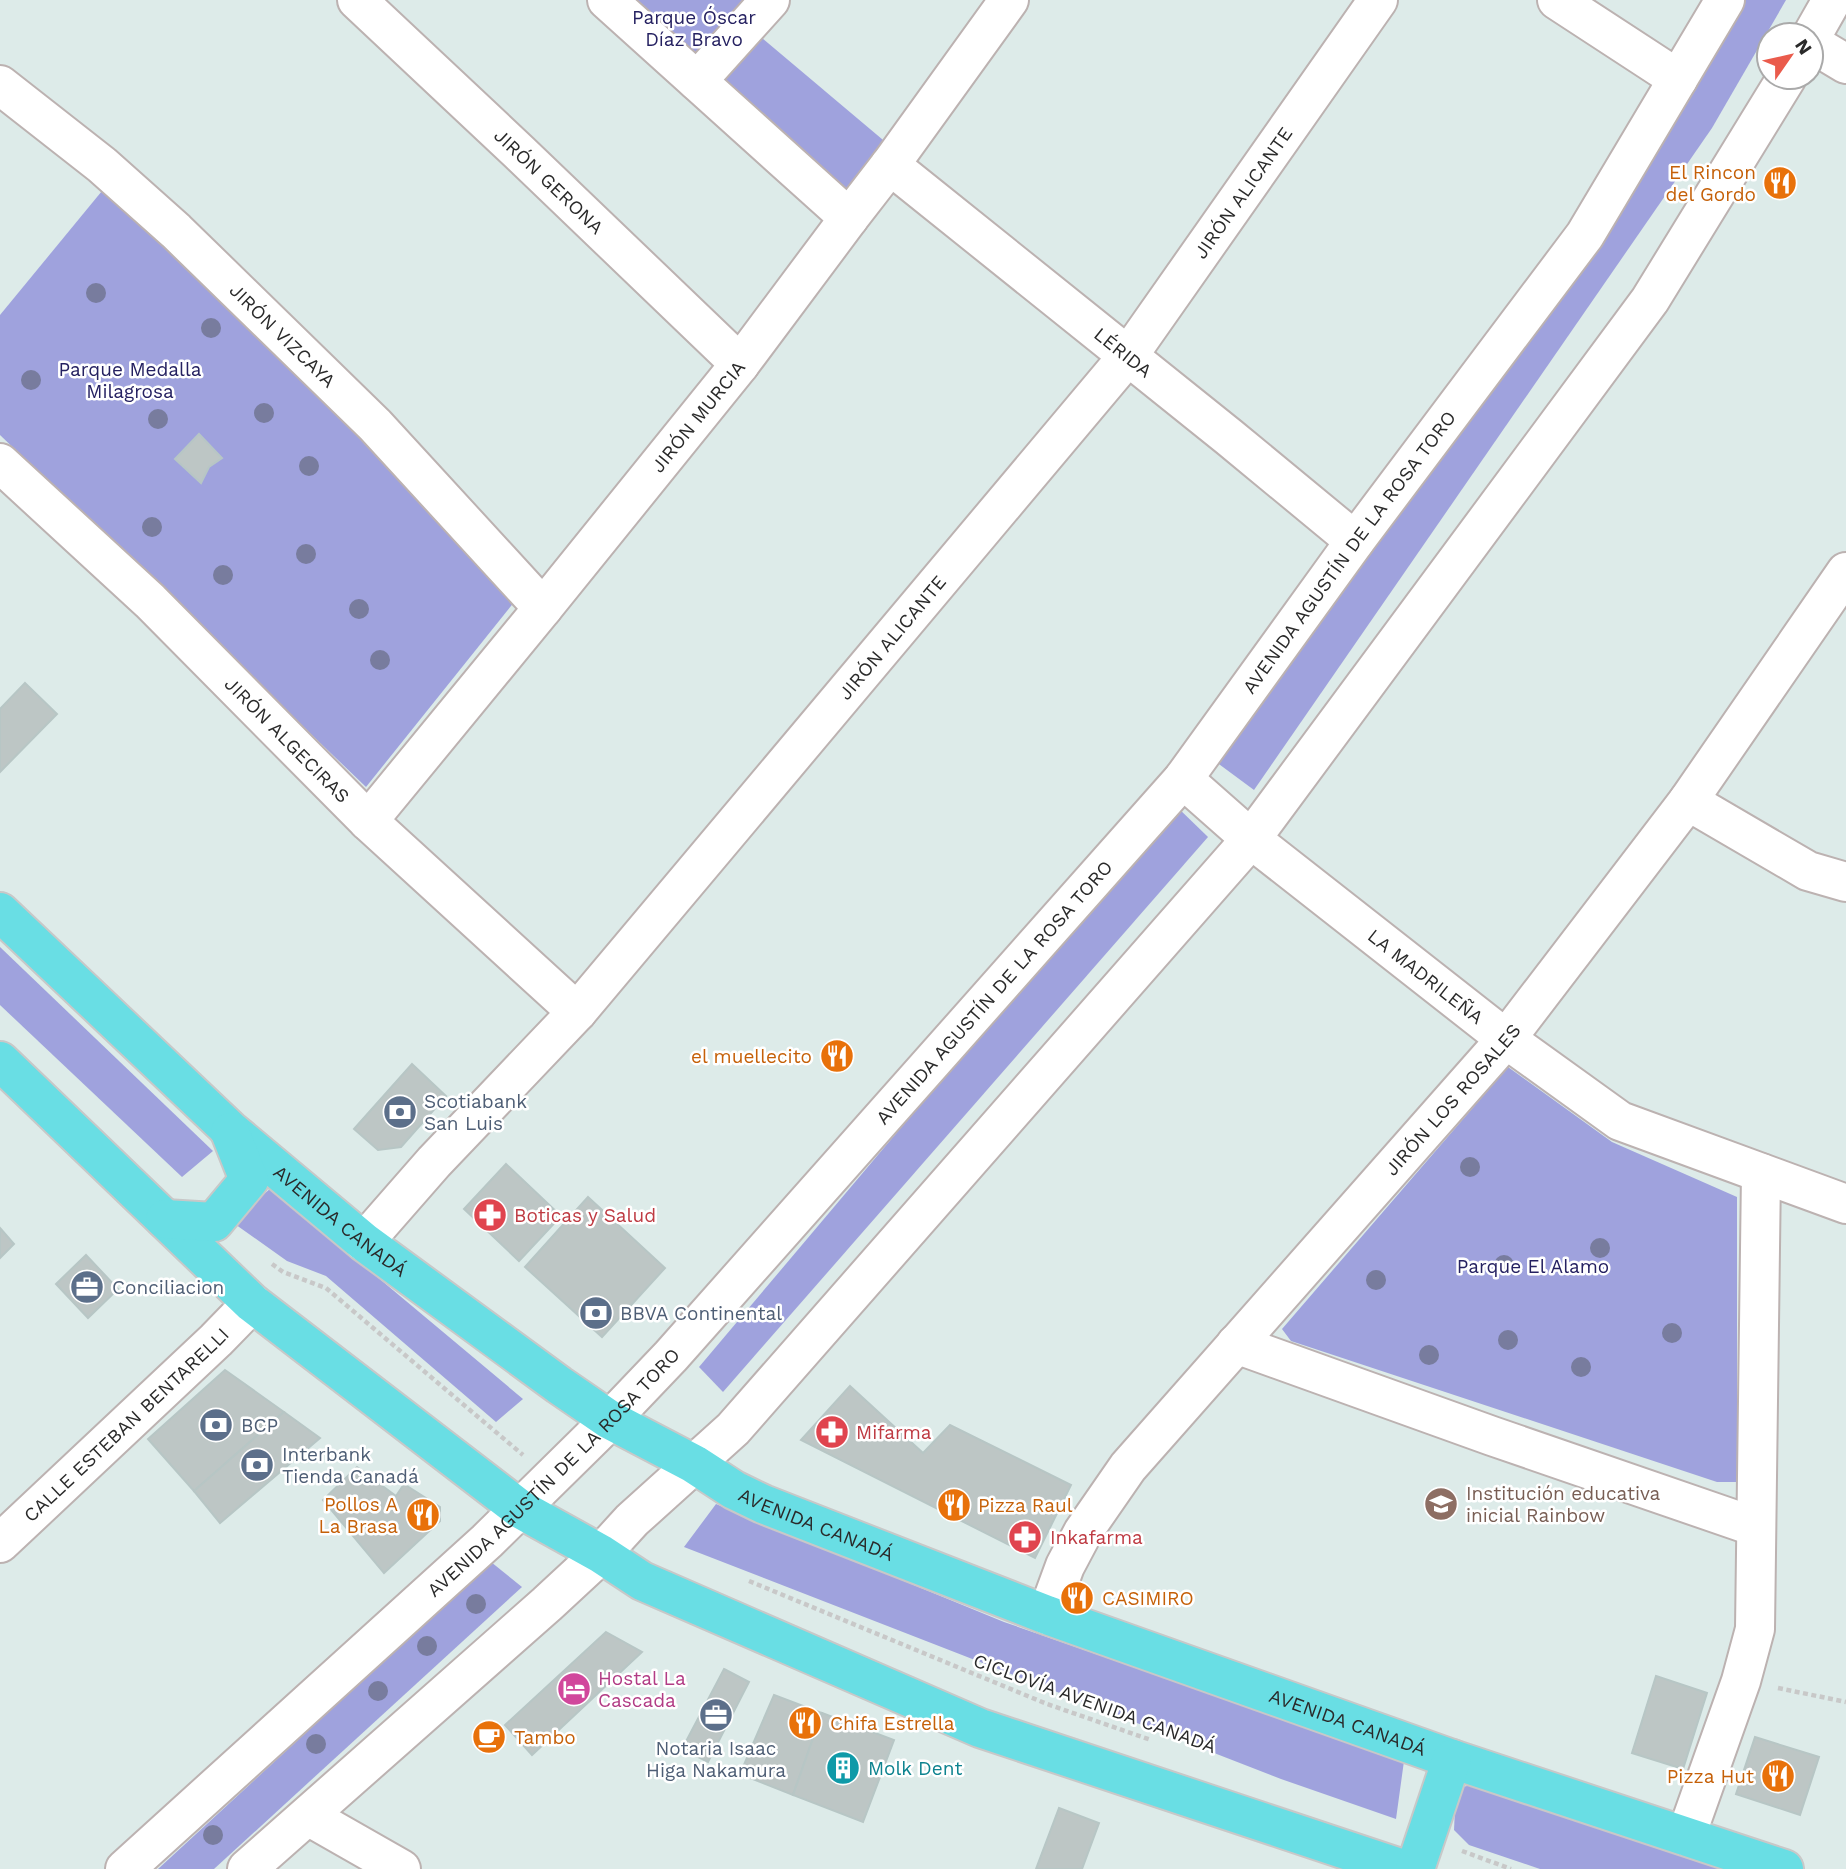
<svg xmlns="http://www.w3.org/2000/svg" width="1846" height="1869" font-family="'Work Sans',sans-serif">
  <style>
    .green { fill: #9fa2dd }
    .building { fill: #bdc6c5; stroke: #b7c6c5; stroke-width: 2 }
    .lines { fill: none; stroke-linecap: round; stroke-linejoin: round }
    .minor-casing { stroke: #bcb2b1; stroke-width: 42 }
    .major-casing { stroke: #c8c8c8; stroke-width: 42 }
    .path { stroke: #c8c8c8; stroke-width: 4.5; stroke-dasharray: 5 3.5; stroke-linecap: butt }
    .minor { stroke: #fff; stroke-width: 38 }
    .major { stroke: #69dee4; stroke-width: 38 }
    .tree { fill: #787c9e }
    .labels { text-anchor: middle; stroke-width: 5; stroke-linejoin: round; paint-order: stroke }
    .park-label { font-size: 19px; fill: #252161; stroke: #fff }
    .food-label { font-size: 19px; fill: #c56008; stroke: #fff; text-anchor: end }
    .street-label { font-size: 19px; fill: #2a2a2a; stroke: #fff }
    .service-label { font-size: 19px; fill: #4e5e75; stroke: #fff; text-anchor: start }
    .health-label { font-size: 19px; fill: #be3a42; stroke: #fff; text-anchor: start }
    .education-label { font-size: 19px; fill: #785e54; stroke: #fff; text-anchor: start }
    .hotel-label { font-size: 19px; fill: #b23c85; stroke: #fff; text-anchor: start }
    .culture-label { font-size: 19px; fill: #0d838f; stroke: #fff; text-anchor: start }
  </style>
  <rect width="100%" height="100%" fill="#ddebe9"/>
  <g class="green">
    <path d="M624 0H755L696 66Z"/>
    <path d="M1737 0H1786L1712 128 1254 790 1208 756Z"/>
    <path d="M756 33 889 145 851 198 716 81Z"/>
    <path d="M111 180 523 591 366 787 0 435V315Z"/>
    <path d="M1174 804 1208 837 723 1392 699 1367Z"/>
    <path d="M0 947 213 1151 182 1177 0 1005Z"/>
    <path d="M1508 1067 1612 1142 1737 1197V1482H1717L1291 1341 1282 1329Z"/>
    <path d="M271 1188 523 1399 496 1422 326 1276 287 1261 232 1222Z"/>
    <path d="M716 1504 1004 1622 1404 1761 1396 1819 1281 1779 684 1547Z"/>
    <path d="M491 1562 522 1587 214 1869H158Z"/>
    <path d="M1484 1783 1728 1869H1540L1469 1845 1454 1830 1456 1788Z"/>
  </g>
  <g class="building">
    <path d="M199 434 222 458 209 467 201 483 175 459Z"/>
    <path d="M25 683 57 714 0 772V709Z"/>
    <path d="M412 1064 446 1096 401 1147 378 1150 354 1129Z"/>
    <path d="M506 1164 561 1216 519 1261 464 1209Z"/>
    <path d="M588 1197 665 1268 602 1337 525 1267Z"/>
    <path d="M0 1228 14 1244 0 1258Z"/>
    <path d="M86 1255 118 1289 88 1318 56 1284Z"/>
    <path d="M225 1370 284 1412 194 1491 148 1439Z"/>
    <path d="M850 1386 923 1453 950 1425 1071 1485 1035 1558 801 1440Z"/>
    <path d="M284 1412 320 1438 220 1523 194 1491Z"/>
    <path d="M357 1467 396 1496 404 1484 440 1507V1521L384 1573 323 1500Z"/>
    <path d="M606 1632 642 1652 532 1755 505 1725Z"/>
    <path d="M724 1669 749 1682 708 1762 682 1749Z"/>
    <path d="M1656 1676 1707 1693 1683 1769 1632 1753Z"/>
    <path d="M774 1695 822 1713 793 1795 740 1774Z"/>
    <path d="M822 1713 894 1740 863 1822 793 1795Z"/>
    <path d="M1755 1737 1819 1757 1800 1815 1736 1794Z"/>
    <path d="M1059 1808 1099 1823 1082 1869H1036Z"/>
  </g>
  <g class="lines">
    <g class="minor-casing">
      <g id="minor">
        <path id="s1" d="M357 0 520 153 740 364"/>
        <path d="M607 0 849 218"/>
        <path d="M1557 0 1678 79"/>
        <path d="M1811 37 1832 0"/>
        <path d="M1811 43 1846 64"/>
        <path d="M697 81 770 0"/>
        <path id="s2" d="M0 85 102 165 176 231 375 425 543 608"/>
        <path id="s3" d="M890 165 1229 437 1355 541"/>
        <path id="s4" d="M0 463 150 601 368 821 577 1012"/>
        <path id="s5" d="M1183 779 1251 839 1506 1039 1620 1121 1846 1204"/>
        <path d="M1688 801 1808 871 1846 882"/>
        <path id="s6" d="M368 821 543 608 740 364 849 218 890 165 1009 0"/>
        <path id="s7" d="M364 1242 434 1162 577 1012 1128 356 1378 0"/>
        <path d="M1236 1344 1492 1436 1756 1527"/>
        <path id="s8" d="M0 1543 216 1340 252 1303"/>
        <path id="s9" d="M1047 1615 1065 1566 1083 1532 1128 1467 1506 1039 1688 801 1846 572"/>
        <path d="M308 1816 401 1869"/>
        <path d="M1686 1836 1741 1681 1755 1629 1761 1173"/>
        <path id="s10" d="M125 1869 487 1541 610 1420 671 1356 1183 779 1355 541 1585 235 1725 0"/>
        <path d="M247 1869 547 1604 601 1554 632 1520 733 1429 1251 839 1650 300 1787 77"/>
      </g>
    </g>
    <g class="major-casing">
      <g id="major">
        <path id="s11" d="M0 912 230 1130 364 1242 559 1385 610 1420 694 1464 734 1490 763 1504 1047 1615 1452 1759 1784 1869"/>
        <path d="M0 1061 252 1303 520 1509 601 1554 642 1581 980 1728 1403 1869"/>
        <path d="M165 1219 214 1222 249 1180 230 1132"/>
        <path d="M1415 1869 1452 1759"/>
      </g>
    </g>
    <g class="path">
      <path d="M272 1264 283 1272 326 1288 523 1455"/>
      <path d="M749 1581 1047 1704 1151 1740"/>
      <path d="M1778 1688 1846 1702"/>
      <path d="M1462 1851 1511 1869"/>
    </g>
    <use href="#minor" class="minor"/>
    <use href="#major" class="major"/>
  </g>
  <g class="tree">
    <circle cx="96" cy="293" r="10"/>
    <circle cx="211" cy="328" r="10"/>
    <circle cx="31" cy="380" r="10"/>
    <circle cx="264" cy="413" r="10"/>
    <circle cx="158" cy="419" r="10"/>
    <circle cx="309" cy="466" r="10"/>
    <circle cx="152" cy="527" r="10"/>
    <circle cx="306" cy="554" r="10"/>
    <circle cx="223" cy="575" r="10"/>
    <circle cx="359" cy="609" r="10"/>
    <circle cx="380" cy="660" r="10"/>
    <circle cx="1470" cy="1167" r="10"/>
    <circle cx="1600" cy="1248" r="10"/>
    <circle cx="1504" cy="1265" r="10"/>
    <circle cx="1376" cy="1280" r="10"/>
    <circle cx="1672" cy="1333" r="10"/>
    <circle cx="1508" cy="1340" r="10"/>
    <circle cx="1429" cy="1355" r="10"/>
    <circle cx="1581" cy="1367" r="10"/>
    <circle cx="476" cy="1604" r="10"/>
    <circle cx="427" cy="1646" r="10"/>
    <circle cx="378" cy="1691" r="10"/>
    <circle cx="316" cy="1744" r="10"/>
    <circle cx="213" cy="1835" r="10"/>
  </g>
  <defs>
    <g id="restaurant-disc" transform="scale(1.75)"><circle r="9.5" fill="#e8710a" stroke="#fff"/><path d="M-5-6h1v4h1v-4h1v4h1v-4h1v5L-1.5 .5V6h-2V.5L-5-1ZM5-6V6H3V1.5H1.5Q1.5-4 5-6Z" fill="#fff"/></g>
    <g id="bank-disc" transform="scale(1.75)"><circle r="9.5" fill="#5c6f8a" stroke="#fff"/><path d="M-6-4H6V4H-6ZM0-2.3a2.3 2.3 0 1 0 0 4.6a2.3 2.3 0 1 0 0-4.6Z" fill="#fff"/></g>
    <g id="pharmacy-disc" transform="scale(1.75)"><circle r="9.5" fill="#e0444e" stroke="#fff"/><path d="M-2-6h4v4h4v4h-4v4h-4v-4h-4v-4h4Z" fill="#fff"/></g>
    <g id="office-disc" transform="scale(1.75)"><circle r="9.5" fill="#5c6f8a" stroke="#fff"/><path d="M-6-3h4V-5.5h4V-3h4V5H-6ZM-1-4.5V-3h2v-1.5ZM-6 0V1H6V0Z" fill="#fff"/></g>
    <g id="school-disc" transform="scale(1.75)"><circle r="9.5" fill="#8d6e63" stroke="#fff"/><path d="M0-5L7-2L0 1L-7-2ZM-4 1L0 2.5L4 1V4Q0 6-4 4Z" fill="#fff"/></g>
    <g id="hotel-disc" transform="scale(1.75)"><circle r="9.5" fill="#d1479c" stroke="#fff"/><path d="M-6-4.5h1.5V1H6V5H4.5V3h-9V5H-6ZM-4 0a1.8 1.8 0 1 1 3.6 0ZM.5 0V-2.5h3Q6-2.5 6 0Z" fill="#fff"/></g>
    <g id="cafe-disc" transform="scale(1.75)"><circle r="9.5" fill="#e8710a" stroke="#fff"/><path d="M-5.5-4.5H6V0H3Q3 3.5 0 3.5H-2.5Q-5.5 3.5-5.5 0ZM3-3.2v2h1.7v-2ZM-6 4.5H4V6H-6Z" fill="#fff"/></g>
    <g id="building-disc" transform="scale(1.75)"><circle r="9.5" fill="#0f9aa8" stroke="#fff"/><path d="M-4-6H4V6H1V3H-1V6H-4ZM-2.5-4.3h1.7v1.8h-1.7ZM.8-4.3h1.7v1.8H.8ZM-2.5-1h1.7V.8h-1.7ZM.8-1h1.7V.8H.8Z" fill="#fff"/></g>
  </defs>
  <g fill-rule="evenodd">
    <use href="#restaurant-disc" x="1780" y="183"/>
    <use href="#restaurant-disc" x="837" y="1056"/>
    <use href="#bank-disc" x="400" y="1112"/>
    <use href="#pharmacy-disc" x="490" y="1215"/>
    <use href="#office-disc" x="87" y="1287"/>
    <use href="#bank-disc" x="596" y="1313"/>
    <use href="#bank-disc" x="216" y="1425"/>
    <use href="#pharmacy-disc" x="832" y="1432"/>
    <use href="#bank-disc" x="257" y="1465"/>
    <use href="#school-disc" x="1441" y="1504"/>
    <use href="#restaurant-disc" x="954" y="1505"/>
    <use href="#restaurant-disc" x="423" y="1515"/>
    <use href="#pharmacy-disc" x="1025" y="1537"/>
    <use href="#restaurant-disc" x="1077" y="1598"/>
    <use href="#hotel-disc" x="574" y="1689"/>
    <use href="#office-disc" x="716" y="1715"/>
    <use href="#restaurant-disc" x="805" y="1723"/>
    <use href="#cafe-disc" x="489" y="1737"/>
    <use href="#building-disc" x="843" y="1768"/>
    <use href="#restaurant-disc" x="1778" y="1776"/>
  </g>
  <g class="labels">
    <g class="park-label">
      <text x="694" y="24">Parque Óscar<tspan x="694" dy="22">Díaz Bravo</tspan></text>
      <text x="130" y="376">Parque Medalla<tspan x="130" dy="22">Milagrosa</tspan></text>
      <text x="1533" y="1273">Parque El Alamo</text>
    </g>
    <g class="food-label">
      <text x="1756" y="179">El Rincon<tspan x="1756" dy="22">del Gordo</tspan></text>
      <text x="812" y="1063">el muellecito</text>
      <text x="398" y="1511">Pollos A<tspan x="398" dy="22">La Brasa</tspan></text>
      <text x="978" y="1512" text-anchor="start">Pizza Raul</text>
      <text x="1102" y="1605" text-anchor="start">CASIMIRO</text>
      <text x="830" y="1730" text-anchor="start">Chifa Estrella</text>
      <text x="514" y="1744" text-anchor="start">Tambo</text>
      <text x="1754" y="1783">Pizza Hut</text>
    </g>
    <g class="street-label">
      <text dy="7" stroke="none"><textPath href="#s1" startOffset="264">JIRÓN GERONA</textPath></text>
      <text dy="7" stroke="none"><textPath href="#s7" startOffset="1370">JIRÓN ALICANTE</textPath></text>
      <text dy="7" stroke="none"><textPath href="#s2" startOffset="378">JIRÓN VIZCAYA</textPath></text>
      <text dy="7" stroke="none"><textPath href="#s3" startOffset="299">LÉRIDA</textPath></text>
      <text dy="7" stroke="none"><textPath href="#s6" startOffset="522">JIRÓN MURCIA</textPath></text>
      <text dy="7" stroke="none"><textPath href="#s10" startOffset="1802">AVENIDA AGUSTÍN DE LA ROSA TORO</textPath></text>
      <text dy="7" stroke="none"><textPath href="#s7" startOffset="803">JIRÓN ALICANTE</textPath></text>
      <text dy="7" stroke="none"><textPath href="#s4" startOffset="399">JIRÓN ALGECIRAS</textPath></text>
      <text dy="7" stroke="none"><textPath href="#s5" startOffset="313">LA MADRILEÑA</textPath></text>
      <text dy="7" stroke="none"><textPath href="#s10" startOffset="1236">AVENIDA AGUSTÍN DE LA ROSA TORO</textPath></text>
      <text dy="7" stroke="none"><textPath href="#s9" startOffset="660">JIRÓN LOS ROSALES</textPath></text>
      <text dy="7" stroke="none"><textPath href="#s11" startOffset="460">AVENIDA CANADÁ</textPath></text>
      <text dy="7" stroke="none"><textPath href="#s8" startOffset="173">CALLE ESTEBAN BENTARELLI</textPath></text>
      <text dy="7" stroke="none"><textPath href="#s10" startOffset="584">AVENIDA AGUSTÍN DE LA ROSA TORO</textPath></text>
      <text dy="7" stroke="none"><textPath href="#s11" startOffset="1027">AVENIDA CANADÁ</textPath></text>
      <text transform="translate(1095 1703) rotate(20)" y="7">CICLOVÍA AVENIDA CANADÁ</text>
      <text dy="7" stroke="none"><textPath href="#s11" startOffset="1594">AVENIDA CANADÁ</textPath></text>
    </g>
    <g class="service-label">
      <text x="424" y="1108">Scotiabank<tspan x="424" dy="22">San Luis</tspan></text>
      <text x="112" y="1294">Conciliacion</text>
      <text x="620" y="1320">BBVA Continental</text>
      <text x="241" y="1432">BCP</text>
      <text x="282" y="1461">Interbank<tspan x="282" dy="22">Tienda Canadá</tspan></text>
      <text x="716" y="1755" text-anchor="middle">Notaria Isaac<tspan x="716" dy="22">Higa Nakamura</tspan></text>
    </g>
    <g class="health-label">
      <text x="514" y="1222">Boticas y Salud</text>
      <text x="856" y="1439">Mifarma</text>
      <text x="1050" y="1544">Inkafarma</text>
    </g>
    <g class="education-label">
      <text x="1466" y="1500">Institución educativa<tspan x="1466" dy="22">inicial Rainbow</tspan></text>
    </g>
    <g class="hotel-label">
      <text x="598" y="1685">Hostal La<tspan x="598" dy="22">Cascada</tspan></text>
    </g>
    <g class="culture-label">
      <text x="868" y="1775">Molk Dent</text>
    </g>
  </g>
  <g transform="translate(1790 56) rotate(56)"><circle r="33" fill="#ffffff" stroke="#aaaaaa" stroke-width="2"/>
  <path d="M0-5L12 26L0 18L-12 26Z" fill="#ea5b4c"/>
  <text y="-10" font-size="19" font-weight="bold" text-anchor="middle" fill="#2a2a2a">N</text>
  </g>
</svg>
